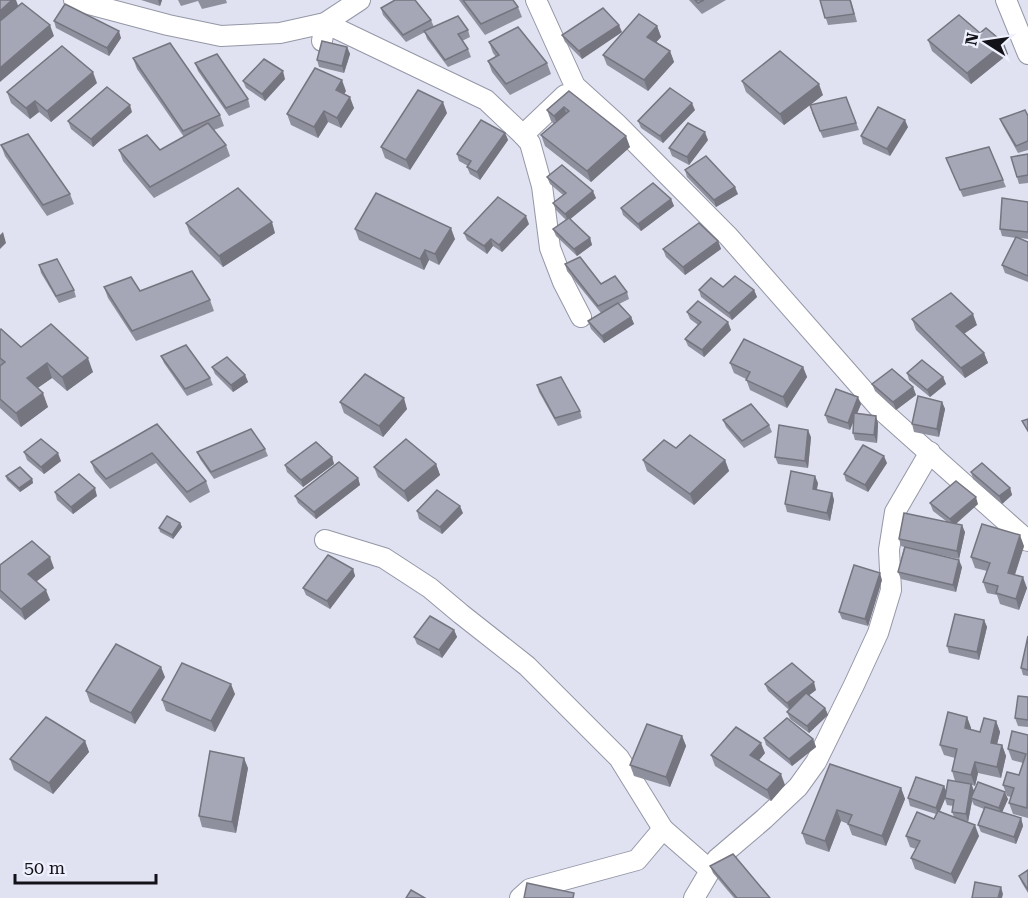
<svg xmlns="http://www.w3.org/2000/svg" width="1028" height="898" font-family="'Roboto Serif',serif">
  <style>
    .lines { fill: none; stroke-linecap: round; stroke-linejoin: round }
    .street-casing { stroke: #9497a6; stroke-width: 22 }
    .street { stroke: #fff; stroke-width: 20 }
    .wall { fill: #8e909d; fill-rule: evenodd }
    .shaded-wall { fill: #74757f }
    .building { fill: #a5a7b6; stroke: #74757f; stroke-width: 1.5 }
  </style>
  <rect width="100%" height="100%" fill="#e0e2f2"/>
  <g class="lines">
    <g class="street-casing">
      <g id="street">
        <path d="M74 0 168 25 221 36 280 33 325 23 360 0"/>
        <path d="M536 0 575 86 618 125 729 237 880 409 1028 541"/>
        <path d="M1006 0 1028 54"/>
        <path d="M322 41 325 23 486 100 523 135 530 143 542 186 550 248 563 282 581 317"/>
        <path d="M523 135 565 95"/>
        <path d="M325 540 384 558 430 588 461 614 527 666 619 758 663 829 710 870"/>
        <path d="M520 898 530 889 637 860 663 829"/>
        <path d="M694 898 717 859 764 819 798 787 816 762 854 685 878 633 891 590 889 550 895 512 930 452"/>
      </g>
    </g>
    <use href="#street" class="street"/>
  </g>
  <g class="wall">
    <path d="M141 0H162L160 6Z"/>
    <path d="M178 0H226L227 3 202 9 198 1 181 6Z"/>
    <path d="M459 0H513L518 7 522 17 485 35Z"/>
    <path d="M689 0H726L702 14Z"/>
    <path d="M820 0H851L857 22 828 25Z"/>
    <path d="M381 8 431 20 434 27 468 30 470 37 462 41 468 49 471 57 448 67 427 39 425 32 406 42 383 15Z"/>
    <path d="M54 21 121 38 109 56 56 28Z"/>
    <path d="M657 26 661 37 656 42 670 51 674 62 648 91 607 65 603 55Z"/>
    <path d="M622 32 582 59 565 42 562 35Z"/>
    <path d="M928 40 1008 54 971 84 932 51Z"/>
    <path d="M489 42 547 63 551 74 510 95 492 72 488 61 496 57 493 53Z"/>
    <path d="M347 47 350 54 344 73 319 67 317 60Z"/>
    <path d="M133 58 220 115 224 126 214 130 226 145 230 156 154 198 123 161 119 150H160L184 137 137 69Z"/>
    <path d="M195 63 248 99 250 107 229 116 198 71Z"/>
    <path d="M285 79 265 101 246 88 243 81Z"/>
    <path d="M742 81 823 95 784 125 746 92Z"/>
    <path d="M97 83 51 122 39 112 30 119 11 103 7 92Z"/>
    <path d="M346 91 344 94 354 108 341 128 328 122 318 138 291 125 287 114Z"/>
    <path d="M569 91 630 147 591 182 545 146 541 135 554 124 551 121 547 110Z"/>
    <path d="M846 97 859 130 823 138 812 113Z"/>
    <path d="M695 110 663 143 641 128 638 121Z"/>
    <path d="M132 112 93 147 71 129 68 121Z"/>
    <path d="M447 113 410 170 385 158 381 147Z"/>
    <path d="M1028 116V150L1018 153 1003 126 1000 119Z"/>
    <path d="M908 127 890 156 863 144 861 136Z"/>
    <path d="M505 133 508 140 480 180 470 174 467 167 468 166 459 161 457 154Z"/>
    <path d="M708 140 689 165 672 156 669 148Z"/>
    <path d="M1 145 70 194 74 204 47 216 5 156Z"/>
    <path d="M1028 154V183L1019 184 1011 157Z"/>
    <path d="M946 158 1003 180 1006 187 963 197Z"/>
    <path d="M685 170 738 194 716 207 687 177Z"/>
    <path d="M547 177 596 198 570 219 590 238 592 245 577 256 556 236 553 229 566 220 556 210 553 203 563 195 550 184Z"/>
    <path d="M671 199 674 206 641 231 623 215 621 208Z"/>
    <path d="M1028 202V239L1020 238 1028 242V282L1005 273 1002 265 1016 238 1002 236 1000 229Z"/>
    <path d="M186 223 275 233 223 267 190 234Z"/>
    <path d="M529 224 502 252 493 246 487 254 467 240 464 233Z"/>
    <path d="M355 229 455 239 439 265 429 260 424 270 359 240Z"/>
    <path d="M718 241 721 249 685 275 666 257 663 249Z"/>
    <path d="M565 264 601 284 627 292 629 299 619 304 631 317 634 324 604 343 591 329 588 321 601 313 567 271Z"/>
    <path d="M39 265 74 290 76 297 59 303 41 273Z"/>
    <path d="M104 287 210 300 214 311 136 341 108 298Z"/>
    <path d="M723 287 754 290 757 297 732 320 701 297 699 290Z"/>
    <path d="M687 312 731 330 704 357 688 346 685 339 698 325 690 319Z"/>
    <path d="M912 319 977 325 964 334 984 353 988 363 965 378 916 330Z"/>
    <path d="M0 330 21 347 93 372 67 391 52 378 37 388 48 407 21 427 0 408Z"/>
    <path d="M161 356 210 378 213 385 187 396 164 363Z"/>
    <path d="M730 363 803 367 807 377 787 408 750 390 746 379 734 373Z"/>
    <path d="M212 367 245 375 248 382 233 392 215 374Z"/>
    <path d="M907 373 943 377 946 384 930 397 909 380Z"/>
    <path d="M872 384 913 387 916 395 896 410 875 391Z"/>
    <path d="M537 385 580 411 582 418 558 426 539 392Z"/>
    <path d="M340 402 407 409 383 437 344 413Z"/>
    <path d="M942 402 945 409 939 437 914 432 912 424Z"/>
    <path d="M861 404 857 414 878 423 877 443 855 440 853 433V422L850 430 828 423 825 415Z"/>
    <path d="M723 420 769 425 772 432 744 448 726 427Z"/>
    <path d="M157 424 206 481 210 492 190 503 156 463 110 489 95 472 91 462Z"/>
    <path d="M811 437 808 468 778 464 775 457Z"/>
    <path d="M676 448 725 460 729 471 694 505 647 471 643 460Z"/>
    <path d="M265 449 268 456 214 479 200 459 197 452Z"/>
    <path d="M24 452 61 461 44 474 27 460Z"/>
    <path d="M332 457 334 464 303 487 287 472 285 465Z"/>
    <path d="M887 463 868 492 846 481 844 474Z"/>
    <path d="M436 464 440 475 408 502 378 477 374 467Z"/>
    <path d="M971 472 1010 488 1012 495 1002 504 973 479Z"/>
    <path d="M6 476 32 479 33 483 20 492 7 480Z"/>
    <path d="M358 478 360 485 316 519 298 503 295 496Z"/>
    <path d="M818 483 817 490 832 493 834 500 830 521 787 512 785 504Z"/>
    <path d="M55 492 97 496 73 514 57 500Z"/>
    <path d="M930 503 978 504 956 524 965 532 959 559 912 549 962 567 956 592 901 579 898 572 904 547 901 546 899 539 946 521 933 511Z"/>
    <path d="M417 511 463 513 442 534 419 519Z"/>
    <path d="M180 523 182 527 173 539 160 532 159 528Z"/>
    <path d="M1024 546 1015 575 1027 588 1019 610 1000 604 997 595 987 593 983 582 987 571 975 568 971 557Z"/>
    <path d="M0 565 54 568 36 581 50 600 25 620 0 598Z"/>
    <path d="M353 569 355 576 330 609 306 595 303 588Z"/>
    <path d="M882 580 868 626 842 619 839 612Z"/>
    <path d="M984 620 987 627 979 660 949 653 947 646Z"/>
    <path d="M454 630 457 637 442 658 417 644 414 637Z"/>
    <path d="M1028 636V676L1023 675 1021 668Z"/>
    <path d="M165 677 135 724 90 702 86 691Z"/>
    <path d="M765 684 816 690 809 695 825 708 828 715 809 733 790 719 787 712 789 710 768 691Z"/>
    <path d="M235 694 215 732 166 711 162 700Z"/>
    <path d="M1028 697V727L1018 726 1015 718Z"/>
    <path d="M967 717 971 728V730L980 732 996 721 1000 732 997 744 1002 745 1006 756 1001 778 978 773 975 786 972 785 974 791 1008 799 1002 812 1021 818 1023 826 1016 844 981 832 978 825 984 809 974 805 972 801 968 822 964 821 979 836 955 884 915 869 911 858 916 849 910 847 906 836 934 819 936 814 910 806 908 798 944 786 946 791 955 781 952 771 955 758 944 755 940 745ZM945 799 947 805 953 806 952 812 954 817 940 811Z"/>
    <path d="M1028 735V818L1013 814 1009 803 1011 797 1007 796 1003 785 1019 775 1023 763 1012 760 1008 749Z"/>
    <path d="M682 736 686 746 670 787 634 776 630 765Z"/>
    <path d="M764 738 813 739 816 747 792 766 766 745Z"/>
    <path d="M85 741 89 752 53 794 14 770 10 759Z"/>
    <path d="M765 753 759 760 785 785 771 801 715 766 711 755Z"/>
    <path d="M830 764 901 788 905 799 886 846 852 835 848 824 841 821 829 852 806 844 802 833Z"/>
    <path d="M248 768 236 833 202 827 199 816Z"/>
    <path d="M710 866 770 898H734L713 873Z"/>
    <path d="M1028 870V893L1022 883 1019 876Z"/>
  </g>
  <g class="shaded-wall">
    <path d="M12 0H16L19 8 0 25V11Z"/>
    <path d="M158 0H162L160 6Z"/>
    <path d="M50 25 54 36 0 82V68Z"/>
    <path d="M619 25 622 32 582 59 579 51Z"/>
    <path d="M657 26 661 37 651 48 647 37Z"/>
    <path d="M119 31 121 38 109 56 107 48Z"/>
    <path d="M1004 43 1008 54 971 84 967 73Z"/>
    <path d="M347 47 350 54 344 73 342 66Z"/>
    <path d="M670 51 674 62 648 91 644 80Z"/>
    <path d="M283 71 285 79 265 101 262 94Z"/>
    <path d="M93 72 97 83 51 122 47 111Z"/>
    <path d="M342 80 346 91 340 101 336 90Z"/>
    <path d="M819 84 823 95 784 125 780 114Z"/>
    <path d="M350 97 354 108 341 128 337 118Z"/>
    <path d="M35 101 39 112 30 119 26 108Z"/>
    <path d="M443 102 447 113 410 170 406 160Z"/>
    <path d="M692 103 695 110 663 143 660 136Z"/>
    <path d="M130 105 132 112 93 147 91 139Z"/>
    <path d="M564 107 568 118 558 126 554 116Z"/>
    <path d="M324 111 328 122 318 138 314 127Z"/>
    <path d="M905 120 908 127 890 156 887 149Z"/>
    <path d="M705 132 708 140 689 165 687 157Z"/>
    <path d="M505 133 508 140 480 180 477 172Z"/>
    <path d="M626 136 630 147 591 182 587 171Z"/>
    <path d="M735 187 738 194 716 207 714 200Z"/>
    <path d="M593 191 596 198 568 221 565 214Z"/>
    <path d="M671 199 674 206 641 231 638 224Z"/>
    <path d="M526 216 529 224 502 252 499 245Z"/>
    <path d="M272 222 275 233 223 267 219 256Z"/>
    <path d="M451 228 455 239 439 265 435 254Z"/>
    <path d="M3 232 6 243 0 249V235Z"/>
    <path d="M590 238 592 245 577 256 574 249Z"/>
    <path d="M491 239 493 246 487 254 484 246Z"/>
    <path d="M718 241 721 249 685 275 683 267Z"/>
    <path d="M425 250 429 260 424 270 420 259Z"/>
    <path d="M754 290 757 297 732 320 729 313Z"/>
    <path d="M973 314 977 325 960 336 956 326Z"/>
    <path d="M631 317 634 324 604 343 602 336Z"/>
    <path d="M728 322 731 330 704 357 702 350Z"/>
    <path d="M984 353 988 363 965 378 961 368Z"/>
    <path d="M88 358 93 372 67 391 62 377Z"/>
    <path d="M47 363 52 378 32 392 27 378Z"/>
    <path d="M803 367 807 377 787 408 783 397Z"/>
    <path d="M245 375 248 382 233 392 231 385Z"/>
    <path d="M943 377 946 384 930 397 927 390Z"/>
    <path d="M913 387 916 395 896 410 893 402Z"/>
    <path d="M43 393 48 407 21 427 16 413Z"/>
    <path d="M858 397 861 404 850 430 848 423Z"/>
    <path d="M404 398 407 409 383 437 379 426Z"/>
    <path d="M942 402 945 409 939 437 937 429Z"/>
    <path d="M876 416 878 423 877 443 874 435Z"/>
    <path d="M808 430 811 437 808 468 805 461Z"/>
    <path d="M58 453 61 461 44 474 41 467Z"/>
    <path d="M884 456 887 463 868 492 865 485Z"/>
    <path d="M332 457 334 464 303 487 301 480Z"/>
    <path d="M725 460 729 471 694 505 690 494Z"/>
    <path d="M436 464 440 475 408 502 404 491Z"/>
    <path d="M815 476 818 483 815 496 813 489Z"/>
    <path d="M358 478 360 485 316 519 314 512Z"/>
    <path d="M32 479 33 483 20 492 19 488Z"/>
    <path d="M95 488 97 496 73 514 71 507Z"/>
    <path d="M1010 488 1012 495 1002 504 999 496Z"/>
    <path d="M832 493 834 500 830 521 827 513Z"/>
    <path d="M976 497 978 504 952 527 950 519Z"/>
    <path d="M460 506 463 513 442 534 440 527Z"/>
    <path d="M180 523 182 527 173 539 172 535Z"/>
    <path d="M962 525 965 532 959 559 957 551Z"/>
    <path d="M1020 535 1024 546 1012 583 1008 573Z"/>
    <path d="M50 557 54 568 32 585 28 574Z"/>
    <path d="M959 560 962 567 956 592 953 585Z"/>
    <path d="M353 569 355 576 330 609 327 601Z"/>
    <path d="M880 573 882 580 868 626 865 619Z"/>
    <path d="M1023 577 1027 588 1019 610 1016 599Z"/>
    <path d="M46 590 50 600 25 620 21 609Z"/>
    <path d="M984 620 987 627 979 660 977 652Z"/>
    <path d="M454 630 457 637 442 658 439 650Z"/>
    <path d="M161 667 165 677 135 724 131 713Z"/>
    <path d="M814 682 816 690 790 710 787 703Z"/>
    <path d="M231 684 235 694 215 732 211 721Z"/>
    <path d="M825 708 828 715 809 733 807 726Z"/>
    <path d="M967 717 971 728 969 739 965 728Z"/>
    <path d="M996 721 1000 732 995 753 991 743Z"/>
    <path d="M682 736 686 746 670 787 666 777Z"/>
    <path d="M813 739 816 747 792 766 789 759Z"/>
    <path d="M85 741 89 752 53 794 49 783Z"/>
    <path d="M761 743 765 753 754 766 750 755Z"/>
    <path d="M1002 745 1006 756 1001 778 997 767Z"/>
    <path d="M244 758 248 768 236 833 232 822Z"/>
    <path d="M975 762 978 773 975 786 971 775Z"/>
    <path d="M781 774 785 785 771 801 767 790Z"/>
    <path d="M971 784 974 791 971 798 972 801 968 822 966 814Z"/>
    <path d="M944 786 947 794 938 815 936 808Z"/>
    <path d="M901 788 905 799 886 846 882 836Z"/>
    <path d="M1005 792 1008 799 1001 815 999 808Z"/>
    <path d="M837 810 841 821 829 852 825 841Z"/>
    <path d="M1021 818 1023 826 1016 844 1014 837Z"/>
    <path d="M975 825 979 836 955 884 951 874Z"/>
    <path d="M1001 887 1003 894 1002 898H998Z"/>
  </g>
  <g class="building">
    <path d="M0 0H12L0 11Z"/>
    <path d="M395 0H415L431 20 403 35 381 8Z"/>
    <path d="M463 0H513L518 7 481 24Z"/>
    <path d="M695 0H704L698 3Z"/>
    <path d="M820 0H850L854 14 825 18Z"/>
    <path d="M22 3 50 25 0 68V21Z"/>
    <path d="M65 4 119 31 107 48 54 21Z"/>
    <path d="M603 8 619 25 579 51 562 35Z"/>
    <path d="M639 14 657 26 647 37 670 51 644 80 603 55Z"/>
    <path d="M959 15 980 33 986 28 1004 43 967 73 928 40Z"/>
    <path d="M458 16 468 30 458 34 468 49 445 60 424 31Z"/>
    <path d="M518 27 547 63 506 84 488 61 499 55 489 42Z"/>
    <path d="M322 41 347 47 342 66 317 60Z"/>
    <path d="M170 43 220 115 183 131 133 58Z"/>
    <path d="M62 46 93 72 47 111 35 101 26 108 7 92Z"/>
    <path d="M780 51 819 84 780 114 742 81Z"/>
    <path d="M217 54 248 99 226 108 195 63Z"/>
    <path d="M264 59 283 71 262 94 243 81Z"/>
    <path d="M315 68 342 80 336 90 350 97 337 118 324 111 314 127 287 114Z"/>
    <path d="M107 87 130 105 91 139 68 121Z"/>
    <path d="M670 88 692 103 660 136 638 121Z"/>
    <path d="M418 90 443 102 406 160 381 147Z"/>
    <path d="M569 91 626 136 587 171 541 135 569 111 564 107 554 116 547 110Z"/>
    <path d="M846 97 856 123 820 131 810 105Z"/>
    <path d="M878 107 905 120 887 149 861 136Z"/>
    <path d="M1025 110 1028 116V141L1016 146 1000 119Z"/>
    <path d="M481 120 505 133 477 172 467 167 471 161 457 154Z"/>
    <path d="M208 123 226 145 150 187 119 150 147 135 160 150Z"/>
    <path d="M688 123 705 132 687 157 669 148Z"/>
    <path d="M28 134 70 194 43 205 1 145Z"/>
    <path d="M989 147 1003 180 960 190 946 158Z"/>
    <path d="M1028 154V175L1017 177 1011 157Z"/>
    <path d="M706 156 735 187 714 200 685 170Z"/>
    <path d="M562 165 593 191 565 214 553 203 566 193 547 177Z"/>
    <path d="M653 183 671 199 638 224 621 208Z"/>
    <path d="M238 188 272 222 219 256 186 223Z"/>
    <path d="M376 193 451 228 435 254 425 250 420 259 355 229Z"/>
    <path d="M498 197 526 216 499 245 491 239 484 246 464 233Z"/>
    <path d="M1002 198 1028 202V232L1000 229Z"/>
    <path d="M569 218 590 238 574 249 553 229Z"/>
    <path d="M699 223 718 241 683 267 663 249Z"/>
    <path d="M1016 237 1028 242V276L1002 265Z"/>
    <path d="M580 257 601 284 615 276 627 292 598 306 565 264Z"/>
    <path d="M57 259 74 290 56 296 39 265Z"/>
    <path d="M192 271 210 300 132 331 104 287 131 277 140 291Z"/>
    <path d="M735 276 754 290 729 313 699 290 711 278 723 287Z"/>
    <path d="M951 293 973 314 956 326 984 353 961 368 912 319Z"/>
    <path d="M698 301 728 322 702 350 685 339 701 322 687 312Z"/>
    <path d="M618 303 631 317 602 336 588 321Z"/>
    <path d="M51 324 88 358 62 377 47 363 27 378 43 393 16 413 0 399V366L5 362 0 358V330L1 329 21 347Z"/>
    <path d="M744 339 803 367 783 397 746 380 750 372 730 363Z"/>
    <path d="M186 345 210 378 185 389 161 356Z"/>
    <path d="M227 357 245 375 231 385 212 367Z"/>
    <path d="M922 360 943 377 927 390 907 373Z"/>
    <path d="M892 369 913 387 893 402 872 384Z"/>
    <path d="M365 374 404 398 379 426 340 402Z"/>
    <path d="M561 377 580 411 555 418 537 385Z"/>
    <path d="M836 389 858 397 848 423 825 415Z"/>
    <path d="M918 396 942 402 937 429 912 424Z"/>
    <path d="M751 404 769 425 742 441 723 420Z"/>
    <path d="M854 413 876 416 874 435 853 433Z"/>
    <path d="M1028 419V431L1022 421Z"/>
    <path d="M157 424 206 481 187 492 152 453 106 479 91 462Z"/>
    <path d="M779 425 808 430 805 461 775 457Z"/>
    <path d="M251 429 265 449 211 472 197 452Z"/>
    <path d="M690 435 725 460 690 494 643 460 664 440 676 448Z"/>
    <path d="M41 439 58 453 41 467 24 452Z"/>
    <path d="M406 439 436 464 404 491 374 467Z"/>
    <path d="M316 442 332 457 301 480 285 465Z"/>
    <path d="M863 445 884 456 865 485 844 474Z"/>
    <path d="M339 462 358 478 314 512 295 496Z"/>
    <path d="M982 463 1010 488 999 496 971 472Z"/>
    <path d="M20 467 32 479 19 488 6 476Z"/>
    <path d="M791 471 815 476 813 489 832 493 827 513 785 504Z"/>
    <path d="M79 474 95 488 71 507 55 492Z"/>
    <path d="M956 481 976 497 950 519 930 503Z"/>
    <path d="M437 490 460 506 440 527 417 511Z"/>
    <path d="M904 513 962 525 957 551 899 539Z"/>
    <path d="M167 516 180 523 172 535 159 528Z"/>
    <path d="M982 524 1020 535 1008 573 1023 577 1016 599 996 593 998 586 983 582 990 563 971 557Z"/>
    <path d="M32 541 50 557 28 574 46 590 21 609 0 590V565Z"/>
    <path d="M905 547 959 560 953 585 898 572Z"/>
    <path d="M328 555 353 569 327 601 303 588Z"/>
    <path d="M854 565 880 573 865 619 839 612Z"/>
    <path d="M955 614 984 620 977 652 947 646Z"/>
    <path d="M430 616 454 630 439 650 414 637Z"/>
    <path d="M1028 636V670L1021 668Z"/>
    <path d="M116 644 161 667 131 713 86 691Z"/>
    <path d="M182 663 231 684 211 721 162 700Z"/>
    <path d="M792 663 814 682 787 703 765 684Z"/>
    <path d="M806 693 825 708 807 726 787 712Z"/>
    <path d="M1018 696 1028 697V720L1015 718Z"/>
    <path d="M948 712 967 717 965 728 980 732 984 718 996 721 991 743 1002 745 997 767 975 762 971 775 952 771 957 749 940 745Z"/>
    <path d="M46 717 85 741 49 783 10 759Z"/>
    <path d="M787 718 813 739 789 759 764 738Z"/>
    <path d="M647 724 682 736 666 777 630 765Z"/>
    <path d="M736 727 761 743 750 755 781 774 767 790 711 755Z"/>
    <path d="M1012 731 1028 735 1027 808 1009 803 1014 788 1003 785 1007 772 1019 775 1026 754 1008 749Z"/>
    <path d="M210 751 244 758 232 822 199 816Z"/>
    <path d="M830 764 901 788 882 836 848 824 852 815 837 810 825 841 802 833Z"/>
    <path d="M916 777 944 786 936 808 908 798Z"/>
    <path d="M948 780 971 784 966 814 952 812 954 800 945 798Z"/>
    <path d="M978 782 1005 792 999 808 971 798Z"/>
    <path d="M985 807 1021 818 1014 837 978 825Z"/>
    <path d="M938 811 975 825 951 874 911 858 920 841 906 836 917 812 934 819Z"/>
    <path d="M733 854 770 898H737L710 866Z"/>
    <path d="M1028 870V890L1019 876Z"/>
    <path d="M975 882 1001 887 998 898H972Z"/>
    <path d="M527 883 574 893 573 898H524Z"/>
    <path d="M411 890 425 898H406Z"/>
  </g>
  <g transform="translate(986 42) rotate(282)" stroke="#eef0fd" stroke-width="4.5" paint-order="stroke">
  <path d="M0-4.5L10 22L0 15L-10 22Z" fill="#121218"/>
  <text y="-9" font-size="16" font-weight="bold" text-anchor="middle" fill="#121218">N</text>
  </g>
  <path d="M15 874v9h141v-9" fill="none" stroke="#121218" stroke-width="3"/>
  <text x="24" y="874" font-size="18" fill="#121218" stroke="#eef0fd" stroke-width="4.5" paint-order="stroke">50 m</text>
</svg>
